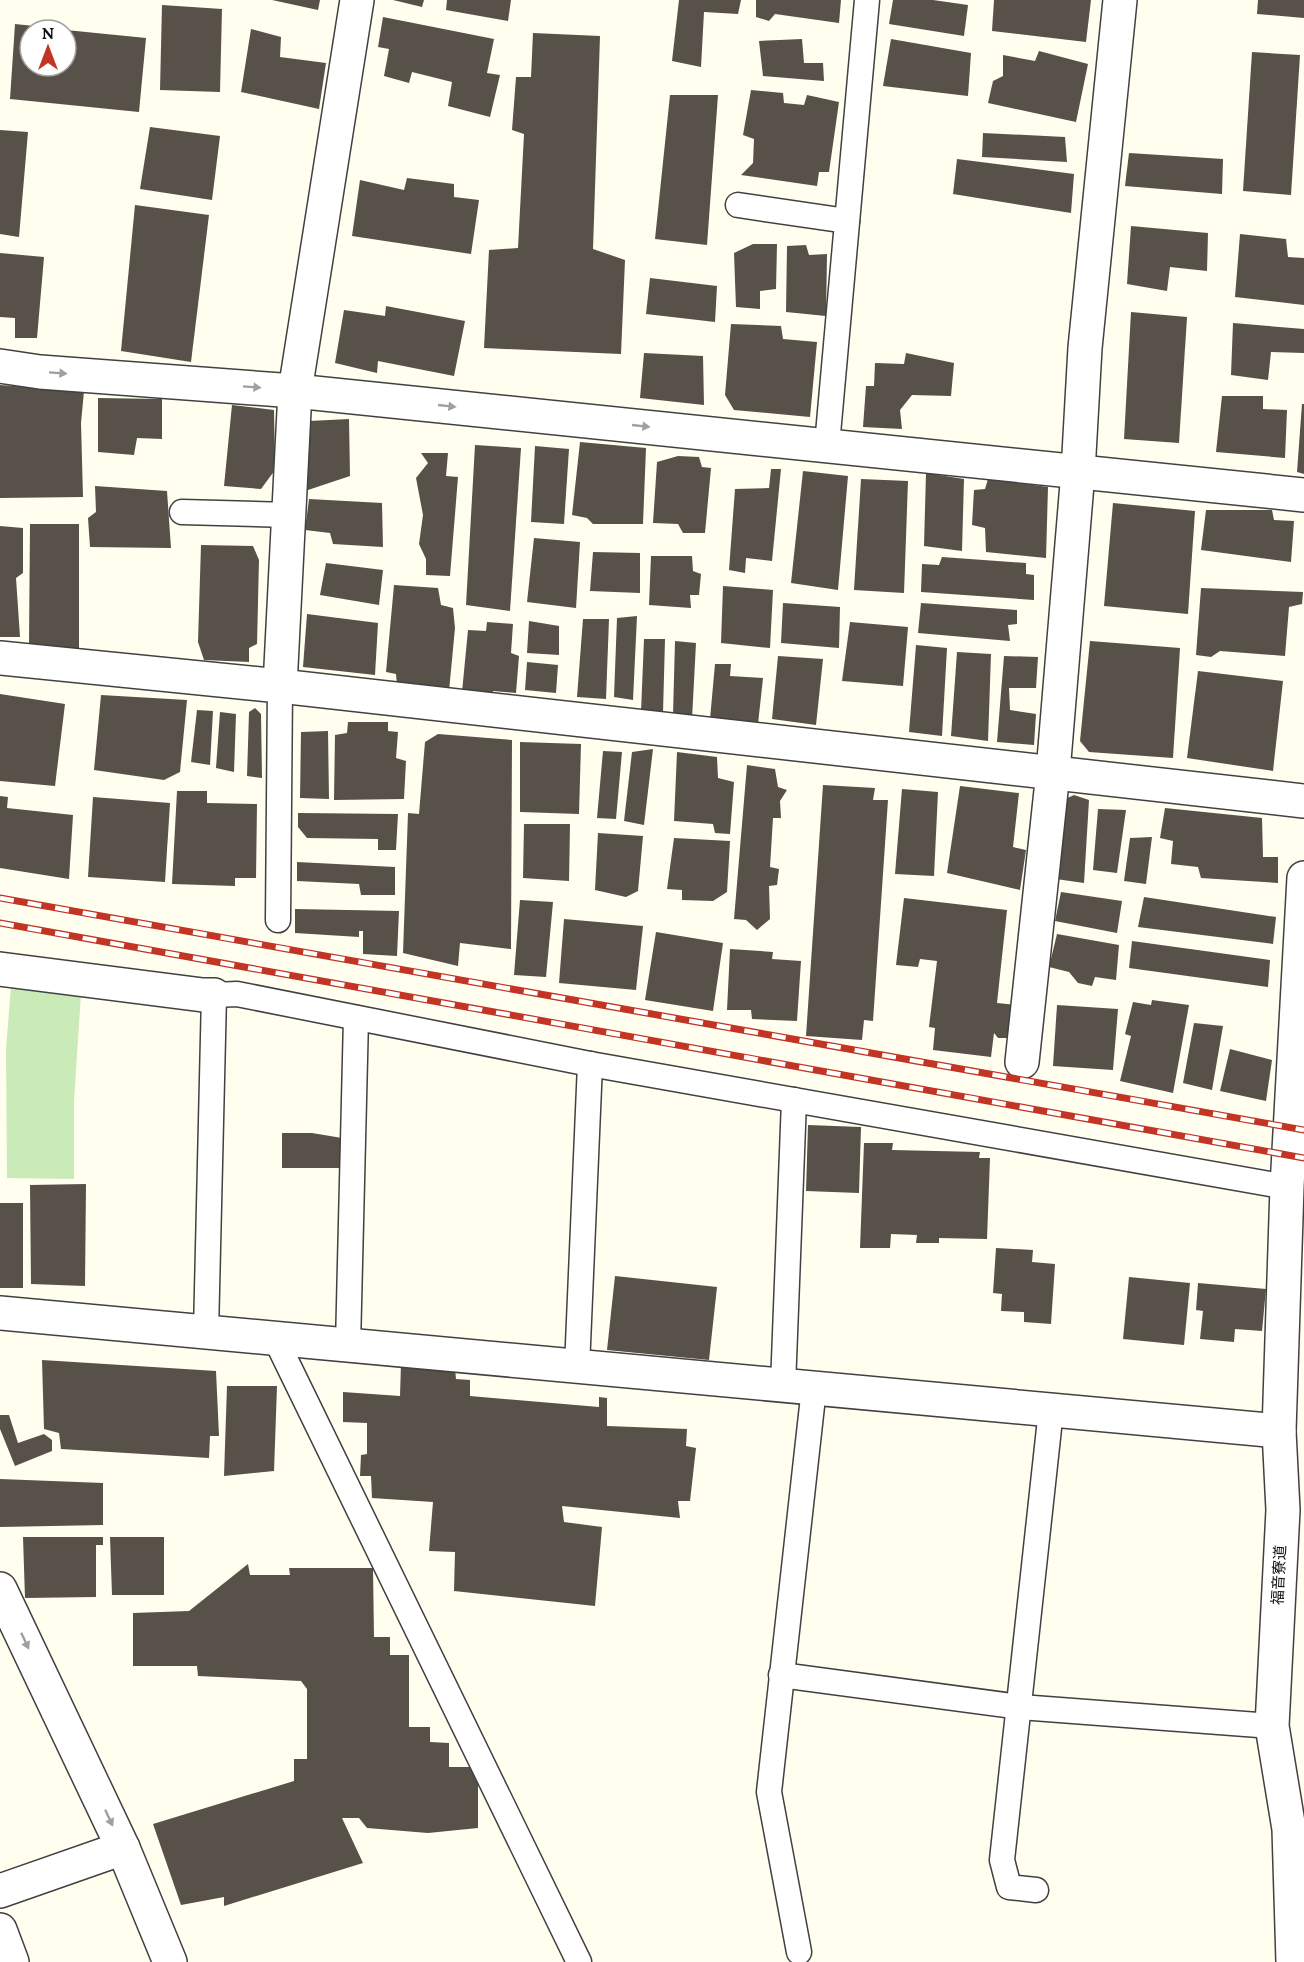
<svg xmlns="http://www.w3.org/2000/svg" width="1304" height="1962" font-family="Lora,'Noto Sans JP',serif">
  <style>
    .green { fill: #caeab8 }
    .building { fill: #57514a }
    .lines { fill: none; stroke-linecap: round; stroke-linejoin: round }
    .service-casing { stroke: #414141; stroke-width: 27 }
    .minor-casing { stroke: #414141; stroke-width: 36 }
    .service { stroke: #fff; stroke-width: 24 }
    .minor { stroke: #fff; stroke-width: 33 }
    .rail-casing { stroke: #c23423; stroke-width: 7 }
    .rail { stroke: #fff; stroke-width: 4.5; stroke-dasharray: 14; stroke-linecap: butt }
    .oneway { fill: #9f9f9f }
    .labels { text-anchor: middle; stroke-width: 6; stroke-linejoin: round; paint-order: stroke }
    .street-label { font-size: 15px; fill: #0e0e0e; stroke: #fff }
  </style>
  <rect width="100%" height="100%" fill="#fffeef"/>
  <path class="green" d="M11 987 81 993 74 1102V1179L7 1178 6 1048Z"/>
  <g class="building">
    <path d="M272 0H320L318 10Z"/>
    <path d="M393 0H424L422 7Z"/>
    <path d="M447 0H511L508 21 446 10Z"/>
    <path d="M679 0H741L738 14 704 12 701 67 672 61Z"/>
    <path d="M756 0H841L839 23 775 14 769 21 756 17Z"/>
    <path d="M893 0H933L968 5 964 36 889 24Z"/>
    <path d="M994 0H1091L1086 42 992 31Z"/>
    <path d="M1258 0H1304V18L1257 14Z"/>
    <path d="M162 5 222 9 220 92 160 90Z"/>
    <path d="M383 17 494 39 487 73 500 75 490 117 448 106 452 82 412 72 409 83 384 76 389 49 378 47Z"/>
    <path d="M15 24 53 28 30 30V66H66V30L146 38 139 112 10 99Z"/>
    <path d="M251 29 281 37 280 57 326 63 319 109 241 92Z"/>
    <path d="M533 33 600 36 593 249 625 260 621 354 484 348 489 250 518 248 524 134 512 130 516 77H531Z"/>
    <path d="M802 39 804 63H823L824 81 763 76 759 41Z"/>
    <path d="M891 39 971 53 968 96 883 86Z"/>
    <path d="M1039 51 1088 64 1076 122 988 103 993 81 1003 76V55L1035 61Z"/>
    <path d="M1252 52 1300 55 1291 195 1243 191Z"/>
    <path d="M751 90 783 93 784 103 804 105 807 95 839 102 829 172H819L817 186 741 175 753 163 754 139 743 135Z"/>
    <path d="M670 95H718L707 245 655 239Z"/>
    <path d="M150 127 220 136 212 200 140 189Z"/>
    <path d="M0 130 28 132 19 237 0 234Z"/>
    <path d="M983 133 1065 137 1067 162 982 157Z"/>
    <path d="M1129 153 1223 159 1222 194 1125 186Z"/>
    <path d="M957 159 1074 174 1071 213 953 194Z"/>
    <path d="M407 178 454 184V197L479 200 471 254 352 236 360 180 404 190Z"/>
    <path d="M135 205 209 215 191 362 121 351Z"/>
    <path d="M1131 226 1208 233 1207 271 1170 267 1167 291 1127 284Z"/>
    <path d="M1240 234 1286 239 1288 257 1304 258V305L1235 297Z"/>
    <path d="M753 244H777L776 289 760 291V309L736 307 734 253Z"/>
    <path d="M806 245 809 255 827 254 826 316 786 312 787 246Z"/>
    <path d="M0 253 44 257 37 338H15V318L0 317Z"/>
    <path d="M650 278 717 286 715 322 646 314Z"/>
    <path d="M386 306 465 321 454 376 378 361 377 373 335 363 344 310 385 316Z"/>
    <path d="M1131 312 1187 317 1179 443 1124 439Z"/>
    <path d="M1233 323 1304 329V353L1271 352 1268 380 1231 375Z"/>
    <path d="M731 324 781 326 783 339 817 342 810 417 734 410 725 395Z"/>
    <path d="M644 353 703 356 704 405 640 398Z"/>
    <path d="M906 353 954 363 951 396 912 395 900 410 902 429 863 427 866 386H874L875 363 904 364Z"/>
    <path d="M0 385 84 391 81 423 83 497 0 498Z"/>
    <path d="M1222 396H1263V409L1287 410 1285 458 1216 452Z"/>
    <path d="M98 398 162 399V439L137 438 134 455 98 452Z"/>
    <path d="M1302 404H1304V474L1297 472Z"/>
    <path d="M232 405 274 410 275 470 261 489 224 486Z"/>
    <path d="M349 419 350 476 305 491 309 421Z"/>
    <path d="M580 442 646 448 643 524H593L587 518 572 515Z"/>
    <path d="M475 445 521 448 510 611 466 605Z"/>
    <path d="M535 446 569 449 564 524 531 522Z"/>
    <path d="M421 453H448L446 476 458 477 450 576 426 575V559L419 544 423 515 416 478 428 463Z"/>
    <path d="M678 456 699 457 702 467 711 468 705 533H683L678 524 653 523 657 462Z"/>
    <path d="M771 469H781L772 561 746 558 745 573 729 570 735 489 769 488Z"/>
    <path d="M803 471 848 476 838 590 791 583Z"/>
    <path d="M926 473 964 479 962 551 924 546Z"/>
    <path d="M861 479 908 481 904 593 854 590Z"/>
    <path d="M988 479 1048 487 1046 558 986 552 985 528 972 525 974 490 985 489Z"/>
    <path d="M95 486 167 491 171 548 90 547 88 518 96 512Z"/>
    <path d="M309 499 382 503 383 547 333 544 330 533 305 530Z"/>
    <path d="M1113 503 1195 511 1188 614 1104 606Z"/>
    <path d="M1206 510H1272L1274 520 1294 521 1291 562 1201 550Z"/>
    <path d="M30 524H79V649L29 644Z"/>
    <path d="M0 526 23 528V573L16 578 20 637H0Z"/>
    <path d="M534 538 580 542 576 608 527 602Z"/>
    <path d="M201 545 253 546 259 560 257 644 249 648V662L204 660 198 642Z"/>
    <path d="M593 552 640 553V593L590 591Z"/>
    <path d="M651 556H692L693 571 701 574 699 595H690L691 608 649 605Z"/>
    <path d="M942 557 1026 563V574L1034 575V600L921 592 922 564 939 565Z"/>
    <path d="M326 563 383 570 379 605 320 595Z"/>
    <path d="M394 585 438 588 441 605 453 608 455 628 449 691 397 686 396 674 386 672Z"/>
    <path d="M723 586 773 590 770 648 721 643Z"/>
    <path d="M1201 588 1303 592 1302 604 1289 607 1285 656 1220 651 1211 657 1196 655Z"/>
    <path d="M783 603 840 607 839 648 781 643Z"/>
    <path d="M921 603 1017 610V624L1008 625 1010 641 918 633Z"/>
    <path d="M307 614 378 623 375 675 303 667Z"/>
    <path d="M637 616 633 700 614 697 617 618Z"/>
    <path d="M583 619H609L606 699 577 697Z"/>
    <path d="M529 621 559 626V655L527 653Z"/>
    <path d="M487 622 513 624 511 653 519 656 516 693 493 691V701L462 692 468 630 486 631Z"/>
    <path d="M850 622 908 627 903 686 842 681Z"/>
    <path d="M644 639H665L663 713 641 712Z"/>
    <path d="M675 641 696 643 692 719 673 715Z"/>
    <path d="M1090 641 1180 648 1173 758 1089 752 1080 741Z"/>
    <path d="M916 645 947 648 942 736 909 732Z"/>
    <path d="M957 652 991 654 988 741 951 736Z"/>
    <path d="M778 656 823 659 816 725 772 719Z"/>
    <path d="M1004 656 1038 657 1036 688H1009L1010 710 1036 714 1034 745 997 742Z"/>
    <path d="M527 662 558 665 556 693 525 690Z"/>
    <path d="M715 664H731L730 676 763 678 758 724 710 719Z"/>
    <path d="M1198 671 1283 681 1273 771 1187 758Z"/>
    <path d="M0 694 65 704 55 786 0 781Z"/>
    <path d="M101 695 187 700 180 772 164 780 94 770Z"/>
    <path d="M255 708 261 714 262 778 247 776 249 712Z"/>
    <path d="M197 710 213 711 210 765 191 762Z"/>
    <path d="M220 712 236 714 234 772 216 768Z"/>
    <path d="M348 722H388V731L398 732 396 758 406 761 404 799 334 800 335 735 347 733Z"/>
    <path d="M328 731 329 799 300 798 301 732Z"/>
    <path d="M438 734 512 740 511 949 460 943 458 966 403 953 408 813 419 814 425 742Z"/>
    <path d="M520 742 581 744 579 814 520 812Z"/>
    <path d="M653 749 644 825 624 821 632 752Z"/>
    <path d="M603 751 622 752 616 819 597 818Z"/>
    <path d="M677 752 717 757 718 778 734 782 730 834 715 833 713 824 674 821Z"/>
    <path d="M747 765 775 769 778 787 787 790 780 801 781 818H773L770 867 779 869 777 885 769 886 770 919 757 930 746 920 734 919Z"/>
    <path d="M823 785 875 788 873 800H888L873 1021 864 1020 862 1040 806 1036Z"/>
    <path d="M960 786 1019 793 1013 847 1026 850 1020 890 947 873Z"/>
    <path d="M902 789 938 792 934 876 895 874Z"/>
    <path d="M177 791H207V803L257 804 256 878H235V886L172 884Z"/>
    <path d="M1074 795 1089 800 1084 883 1056 879 1063 800Z"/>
    <path d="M0 796 8 797 7 808 73 815 69 879 0 868Z"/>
    <path d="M93 797 170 803 165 882 88 877Z"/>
    <path d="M1165 808 1262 818 1263 857H1278V883L1201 878 1198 867 1171 864 1173 841 1160 838Z"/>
    <path d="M1098 809 1126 810 1117 873 1093 870Z"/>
    <path d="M298 813 398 814 396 850H378V839L307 838 298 827Z"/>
    <path d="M524 824H570L569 881 523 878Z"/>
    <path d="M598 833 643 836 638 891 626 897 595 890Z"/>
    <path d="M1152 837 1146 884 1124 881 1130 838Z"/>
    <path d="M674 838 730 841 727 892 713 901 682 900V890L667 889Z"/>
    <path d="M297 862 395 867V895H361L359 884 297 881Z"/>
    <path d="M1061 892 1122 901 1117 933 1055 921Z"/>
    <path d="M1144 897 1276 917 1273 944 1138 927Z"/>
    <path d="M904 898 1007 910 997 1003 1017 1005 1012 1034 1007 1038H998L994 1033 991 1057 933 1050 935 1028 929 1027 937 961 920 959 918 967 896 965Z"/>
    <path d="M520 900 553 902 546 977 514 975Z"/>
    <path d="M295 909 399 911 397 956 363 954V931H359V937L295 933Z"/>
    <path d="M564 919 643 926 636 990 559 983Z"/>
    <path d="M656 932 723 943 713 1011 645 1000Z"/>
    <path d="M1057 934 1119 945 1116 980 1095 977 1092 986 1078 983 1069 972 1049 967Z"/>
    <path d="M1132 941 1270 960 1268 987 1129 968Z"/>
    <path d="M730 949 773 952 772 959 801 961 797 1021 752 1019 751 1010H727Z"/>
    <path d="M1152 1000 1189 1005 1173 1093 1120 1081 1131 1036 1125 1034 1133 1002 1151 1005Z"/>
    <path d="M1057 1005 1118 1009 1113 1070 1053 1066Z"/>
    <path d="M1194 1023 1223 1026 1212 1090 1183 1083Z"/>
    <path d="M1230 1049 1272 1060 1266 1101 1220 1091Z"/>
    <path d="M808 1125 861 1127 859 1193 806 1191Z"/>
    <path d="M282 1133H312L342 1138 346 1168H282Z"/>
    <path d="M864 1143H893L892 1150 980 1152 979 1158H990L987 1239 939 1238V1243H916L917 1235 891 1234 890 1248H860Z"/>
    <path d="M86 1184 85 1286 31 1284 30 1185Z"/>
    <rect x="0" y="1203" width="23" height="85"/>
    <path d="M996 1248 1033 1250 1032 1262 1055 1264 1051 1324 1024 1322V1312L1001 1311 1002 1294 993 1293Z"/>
    <path d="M615 1276 717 1287 709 1360 607 1350Z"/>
    <path d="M1129 1277 1190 1283 1184 1345 1123 1339Z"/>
    <path d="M1198 1283 1266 1289 1262 1331 1235 1329 1234 1342 1200 1339 1203 1311 1196 1310Z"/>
    <path d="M42 1360 216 1371 219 1436H210L209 1458 61 1449 59 1433 44 1429Z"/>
    <path d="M401 1364 455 1368 456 1379 470 1380V1396L599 1407V1397L607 1398V1426L687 1429 686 1446 696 1448 690 1501H678L680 1518 562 1506 564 1522 602 1527 595 1606 454 1591 455 1552 429 1551 433 1502 372 1498 371 1476H360L361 1455 367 1454V1423L343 1422V1392L400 1396Z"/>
    <path d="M227 1386H277L274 1471 224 1476Z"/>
    <path d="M0 1415H9L18 1443 44 1434 52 1440V1451L15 1466 0 1429Z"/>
    <path d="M0 1479 103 1483V1525L0 1527Z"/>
    <path d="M23 1537H103V1545H96V1597L25 1598Z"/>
    <path d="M110 1537H164V1595H112Z"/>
    <path d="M248 1564 250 1575H290L289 1568H373L374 1637H390V1655H409V1727H430V1742L449 1743V1767H478V1828L428 1833 367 1828 359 1818H342L363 1863 224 1906V1897L181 1905 153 1824 294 1781V1759H307V1689L301 1681 198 1676 197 1666H133V1613L189 1611Z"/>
  </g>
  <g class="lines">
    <g class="service-casing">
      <g id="service">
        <path d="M738 205 847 221"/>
        <path d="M827 445 867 0"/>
        <path d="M182 512 289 515"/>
        <path d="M278 920 280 686"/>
        <path d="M206 1332 214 995 237 994 590 1064 1287 1187"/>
        <path d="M275 1338 579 1962"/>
        <path d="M348 1345 356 1018"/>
        <path d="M577 1367 590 1064"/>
        <path d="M783 1386 794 1100"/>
        <path d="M781 1675 1020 1707 1272 1726"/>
        <path d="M1036 1890 1009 1887 1002 1860 1051 1410"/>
        <path d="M799 1952 769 1792 814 1388"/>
      </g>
    </g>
    <g class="minor-casing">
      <g id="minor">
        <path d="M0 366 40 372 295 391 1304 495"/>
        <path d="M0 658 280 686 1304 801"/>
        <path d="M280 686 295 391 357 0"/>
        <path d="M0 969 203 995H214"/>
        <path d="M1022 1062 1053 772 1078 472 1085 348 1120 0"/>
        <path d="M0 1313 1279 1431"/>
        <path d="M0 1589 123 1848 170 1962"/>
        <path d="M0 1891 123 1848"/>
        <path d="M0 1930 12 1962"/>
        <path d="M1293 1962 1289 1829 1272 1726 1283 1510 1279 1431 1287 1187 1304 878"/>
      </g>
    </g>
    <use href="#service" class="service"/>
    <use href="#minor" class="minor"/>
    <g class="rail-casing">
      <g id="rail">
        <path d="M0 898 1304 1130"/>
        <path d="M0 923 1304 1158"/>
      </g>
    </g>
    <use href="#rail" class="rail"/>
  </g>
  <defs><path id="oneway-solid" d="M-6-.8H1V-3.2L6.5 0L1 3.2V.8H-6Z" transform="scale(1.5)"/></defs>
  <g class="oneway">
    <use href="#oneway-solid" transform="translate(58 373) rotate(4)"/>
    <use href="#oneway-solid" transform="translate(252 387) rotate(4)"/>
    <use href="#oneway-solid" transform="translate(447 406) rotate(6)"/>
    <use href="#oneway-solid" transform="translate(641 426) rotate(6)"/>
    <use href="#oneway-solid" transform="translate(25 1641) rotate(65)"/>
    <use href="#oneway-solid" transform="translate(109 1818) rotate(65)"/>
  </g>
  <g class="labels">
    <g class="street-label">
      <text transform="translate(1279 1575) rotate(-87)" y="5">福音寮道</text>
    </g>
  </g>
  <g transform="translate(48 48)"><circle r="28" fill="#ffffff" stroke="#9f9f9f" stroke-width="1.5"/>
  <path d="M0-4.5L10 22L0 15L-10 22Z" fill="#c23423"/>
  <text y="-9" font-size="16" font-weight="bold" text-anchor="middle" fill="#0e0e0e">N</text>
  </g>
</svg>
